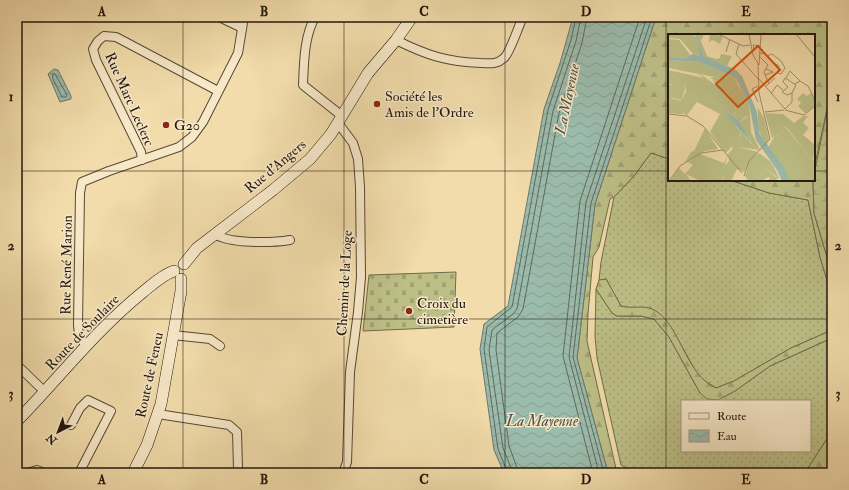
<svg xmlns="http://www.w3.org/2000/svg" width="849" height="490" font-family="'IM FELL Double Pica',serif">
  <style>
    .grass { fill: url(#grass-dots); stroke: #706b4a; fill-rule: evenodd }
    .forest { fill: url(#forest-firs); stroke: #706b4a }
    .wetland { fill: url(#wetland-marsh); stroke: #706b4a }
    .cemetery { fill: url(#cemetery-stones); stroke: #706b4a }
    .water { fill: url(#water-waves); stroke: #6b796d }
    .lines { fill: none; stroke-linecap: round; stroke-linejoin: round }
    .shore { stroke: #5e695d; stroke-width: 1 }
    .street-casing { stroke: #564835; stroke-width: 10 }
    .secondary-casing { stroke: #22170e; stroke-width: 12 }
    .street { stroke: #f7e8c8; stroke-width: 8 }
    .secondary { stroke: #f7e8c8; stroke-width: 11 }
    .grid { fill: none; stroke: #22170e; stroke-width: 1; stroke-opacity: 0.55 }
    .poi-dot { fill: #8f2418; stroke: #f7e8c8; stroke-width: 1.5 }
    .labels { text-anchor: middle; stroke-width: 3; stroke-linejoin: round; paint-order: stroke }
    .poi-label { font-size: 14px; fill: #22170e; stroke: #f7e8c8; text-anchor: start }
    .street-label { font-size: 14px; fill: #22170e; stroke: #f7e8c8 }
    .water-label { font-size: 15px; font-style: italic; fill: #4c5045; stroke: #f7e8c8 }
    .inset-road { fill: none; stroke: #9f8d6c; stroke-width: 1 }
    .view { fill: #d4520c; fill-opacity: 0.15; stroke: #d4520c; stroke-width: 2 }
    .inset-edge { fill: none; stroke: #22170e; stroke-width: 2 }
    .neatline { fill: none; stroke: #22170e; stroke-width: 1.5 }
    .grid-label { font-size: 13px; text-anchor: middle; font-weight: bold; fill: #22170e }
  </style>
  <defs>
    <pattern id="grass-dots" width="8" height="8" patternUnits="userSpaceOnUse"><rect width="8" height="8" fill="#bdbf87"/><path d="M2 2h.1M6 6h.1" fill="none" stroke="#a2a373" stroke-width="1.8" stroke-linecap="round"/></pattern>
    <pattern id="forest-firs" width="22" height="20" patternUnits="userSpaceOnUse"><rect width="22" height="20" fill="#bdbf87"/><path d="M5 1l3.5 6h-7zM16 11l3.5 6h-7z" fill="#a2a373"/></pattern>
    <pattern id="wetland-marsh" width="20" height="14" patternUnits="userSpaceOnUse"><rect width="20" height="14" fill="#bdbf87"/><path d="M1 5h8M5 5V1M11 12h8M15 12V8" fill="none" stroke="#a2a373"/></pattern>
    <pattern id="cemetery-stones" width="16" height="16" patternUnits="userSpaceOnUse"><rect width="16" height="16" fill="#bdbf87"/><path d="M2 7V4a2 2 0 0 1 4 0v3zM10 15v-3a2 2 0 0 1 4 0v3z" fill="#a2a373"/></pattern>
    <pattern id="water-waves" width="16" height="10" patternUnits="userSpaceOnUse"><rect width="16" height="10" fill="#9bbbac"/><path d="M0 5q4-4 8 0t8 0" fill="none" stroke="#85a093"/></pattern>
  </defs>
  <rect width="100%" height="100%" fill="#f2dcab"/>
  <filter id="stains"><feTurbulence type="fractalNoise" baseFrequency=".005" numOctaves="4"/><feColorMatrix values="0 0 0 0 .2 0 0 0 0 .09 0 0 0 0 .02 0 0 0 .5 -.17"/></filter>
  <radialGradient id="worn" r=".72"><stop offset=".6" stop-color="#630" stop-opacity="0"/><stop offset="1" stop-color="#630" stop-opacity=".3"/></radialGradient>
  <g class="grass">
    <path d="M651 153 669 159V180H730L769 193 808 200 820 257 832 297V330L791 348 734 381 716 388 699 377 672 329 651 308H629L621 306 606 279 599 280 601 262 614 197 634 176Z"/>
    <path d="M596 289 612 313 617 316H641L654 319 669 337 700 393 735 391 770 366 832 338V431L805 473H635L621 465 597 358 595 336ZM682 401H810V451H682Z"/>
  </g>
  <g class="forest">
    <path d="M656 17H832V86L814 169V35H669V159L651 153 634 176 614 197 610 199 599 247 593 257 588 314 587 341 617 473H608L577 358 595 204Z"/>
    <path d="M730 180H813L814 213 832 274V297L820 257 808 200 769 193Z"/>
    <path d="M606 279 621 306C631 309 643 305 652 309 680 321 684 374 716 388L734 381 791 348 832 330V338L770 366 735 391 718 400 707 399 700 393 669 337 654 319 641 316H617L612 313 596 289 599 280Z"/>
    <path d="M832 431V473H805L808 468Z"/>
  </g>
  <path class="wetland" d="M832 86V274L814 213 813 180Z"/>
  <path class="cemetery" d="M456 272 454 327 363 331 369 275Z"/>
  <g class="water">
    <path d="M573 17H656L595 204 577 358 608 473H504L494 450 480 349 484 324 508 306 544 109 560 63Z"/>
    <path d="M54 69 58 70 71 96V99L60 102 48 74Z"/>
  </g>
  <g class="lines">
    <g class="shore">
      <path d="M53 74H55L67 95 66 97H62L53 79Z"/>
      <path d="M508 473 498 449 484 349 487 327 512 307 548 110 571 40 576 17"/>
      <path d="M513 473 503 448 489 350 492 330 513 314 517 309 553 111 576 41 581 17"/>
      <path d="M519 473 509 446 496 350 497 333 518 317 523 309 559 113 582 43 587 17"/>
      <path d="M593 473 563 356 580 201 640 17"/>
      <path d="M599 473 569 357 586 202 647 17"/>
      <path d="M604 473 573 357 591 203 652 17"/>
    </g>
    <g class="street-casing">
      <g id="street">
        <path d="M219 17 242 28"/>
        <path d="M315 17C304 37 304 62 303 85L342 116"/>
        <path d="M396 40C426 55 447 62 481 63 490 63 496 65 504 58 510 53 518 27 523 17"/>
        <path d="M338 123 353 143 358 159 360 187 361 277 358 312 350 372 347 462 343 473"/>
        <path d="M142 160 141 152 96 60 93 49 98 41 104 36 116 37 218 91"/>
        <path d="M215 234C229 244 272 243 290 240"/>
        <path d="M173 335 210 339 220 346"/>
        <path d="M86 345 79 336 78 325 80 193 82 182 109 171 179 147 192 137 203 122 238 53 244 17"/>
        <path d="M17 365 45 392"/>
        <path d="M158 414 229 425 237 432 238 468"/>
        <path d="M71 425 80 408 88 400 111 411 79 473"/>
        <path d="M27 473 37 470 44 473"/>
      </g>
    </g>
    <g class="secondary-casing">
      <g id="secondary">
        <path d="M184 264 197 248 273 190 310 159 331 134 368 73 396 40 412 17"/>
        <path d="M17 421C59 378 96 330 143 292 153 284 162 275 174 271"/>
        <path d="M133 473 147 445 161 404 181 291V279"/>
      </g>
    </g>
    <use href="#street" class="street"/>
    <use href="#secondary" class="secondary"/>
  </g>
  <path class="grid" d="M183 17V473M344 17V473M505 17V473M666 17V473M17 171H669M814 171H832M17 319H832"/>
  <g class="poi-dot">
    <circle cx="377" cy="104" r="4"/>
    <circle cx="166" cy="125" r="4"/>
    <circle cx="409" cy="311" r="4"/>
  </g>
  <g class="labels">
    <g class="poi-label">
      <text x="385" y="101">Société les<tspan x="385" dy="16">Amis de l'Ordre</tspan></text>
      <text x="174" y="130">G20</text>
      <text x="417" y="308">Croix du<tspan x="417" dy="16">cimetière</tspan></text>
    </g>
    <g class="street-label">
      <text transform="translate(130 99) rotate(66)" y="5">Rue Marc Leclerc</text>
      <text transform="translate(275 166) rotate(-40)" y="5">Rue d'Angers</text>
      <text transform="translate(66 265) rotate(-89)" y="5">Rue René Marion</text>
      <text transform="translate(344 283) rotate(-87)" y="5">Chemin de la Loge</text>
      <text transform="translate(82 332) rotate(-46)" y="5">Route de Soulaire</text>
      <text transform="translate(149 375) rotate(-78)" y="5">Route de Feneu</text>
    </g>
    <g class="water-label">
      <text transform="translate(567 99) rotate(-78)" y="5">La Mayenne</text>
      <text x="542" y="426">La Mayenne</text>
    </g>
  </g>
  <g transform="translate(668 34)">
    <rect width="147" height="147" fill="#f2dcab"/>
    <path d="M0 0 24 1 30 7 33 22 25 20 12 5 1 4ZM25 0H36L33 7 39 22 48 25 52 24 53 20 64 22 59 32 36 22 30 4ZM0 5 11 6 23 22 18 24 0 23ZM0 36 27 42 39 47 35 55 37 61 61 83 72 98 71 105 75 107 70 113 90 118 76 138 69 135 63 147H55L56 133 61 127 60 120 65 115 64 112 58 119 42 98 52 80 29 68 19 81 16 80V77L15 80 0 79V50L4 51 3 64 13 67 18 57V48L15 55 13 51 11 53V43L10 49H0ZM57 39 70 48H68L73 57 63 62 52 54 51 46ZM42 49 64 66 68 75 67 84 38 58V54ZM90 74 96 84 101 105 98 111 90 95ZM97 79 115 80 126 89 118 93 111 88 119 95 104 104ZM79 81 71 89 82 81 83 98 92 116 84 110 82 104 70 90V83ZM37 94 50 115 37 117 32 120 56 129 59 122 54 147H32L18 140 23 147H2L11 134 17 140 25 131 20 128 26 124 17 128 23 118 26 117ZM91 119 103 128 109 143 97 134 93 147H80L77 142 82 127Z" fill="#bdbf87"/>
    <path d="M42 0 55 2 52 10 45 6 41 8ZM1 26 31 28 68 44 81 69 82 81 71 89 80 82 70 83V89L68 70 62 62 44 46 50 48 42 44 47 43 0 34ZM58 39 70 48H59L56 57 52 54 51 46ZM59 49H70L73 57 63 62 56 57ZM1 36 13 38 11 39 12 45 11 53 15 47V55L22 40 11 73 17 77 16 80V77L12 75 1 73 9 74 13 66 2 63 4 51 0 49H10L11 44V38ZM105 79 120 92 126 89 124 92 147 111 145 125 147 130 120 95 103 82ZM69 94 84 110 92 116 70 113 75 107 71 105 60 120 73 101ZM69 114 87 118 85 121 69 119 66 118ZM105 131 111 144 106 147H95L102 145 101 143 93 147 89 140 97 134 109 144 105 134 102 135Z" fill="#bdbf87" fill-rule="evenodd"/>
    <path d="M29 39 35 42 64 63 71 77 70 86 57 77 79 105 61 83 37 61 35 55 39 47 27 42 36 44ZM41 49 64 66 68 75 67 84 38 58ZM119 95 147 130V147H122L112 128 100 114 106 103Z" fill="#bdbf87" fill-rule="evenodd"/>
    <path d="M135 82H140L135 89 141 94 135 101 144 109 137 117 120 94Z" fill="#bdbf87"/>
    <path d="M135 59 139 62 143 59 147 67V72L137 79 130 72 133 69 129 65Z" fill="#bdbf87"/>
    <path d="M22 0 30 4 36 22 68 36 74 42 89 78 91 99 115 132 122 147H114L109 136 88 106 81 69 68 44 31 28 0 26V23L18 24 25 20 32 22 30 7ZM55 75 70 86 85 110 66 90Z" fill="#9bbbac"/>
    <path class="inset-road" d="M50 0 75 12 82 11M81 0 85 21 91 31M128 0 147 23M71 10 68 20 90 45M90 12 86 15 85 11 92 12M58 18 62 5M92 19 97 20 103 27 111 32 110 39 113 40 117 34 113 27 104 20 99 22M92 23 100 31 96 38 101 50M91 31 93 0M97 41 105 38 98 35M117 44 128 51 124 59 119 61 114 58 120 53 115 48ZM118 44 122 37 132 47M91 45 117 75M127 50 132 47 140 52 147 66M97 53 107 44M103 60 109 51 115 56M90 68 84 55 90 52M117 75 124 68V59M117 76 136 81M97 78 116 76M0 80 19 82 35 92 74 139M136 81 147 72M76 142 81 127 102 105 91 59 90 30M1 147 12 132 33 119 55 116"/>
    <path class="view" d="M90 12 112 36 70 73 48 50Z"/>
    <rect width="147" height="147" class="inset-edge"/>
  </g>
  <rect width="849" height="490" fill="none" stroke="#f2dcab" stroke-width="44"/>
  <rect x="681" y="400" width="130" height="52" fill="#f7e8c8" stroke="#a2947e"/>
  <rect x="689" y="413" width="20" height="6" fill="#f7e8c8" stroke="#a2947e"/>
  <text x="717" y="420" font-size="12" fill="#22170e">Route</text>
  <rect x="689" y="430" width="20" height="12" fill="url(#water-waves)" stroke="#a2947e"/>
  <text x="717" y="440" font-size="12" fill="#22170e">Eau</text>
  <g transform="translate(58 432) rotate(222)" stroke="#f7e8c8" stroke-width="3" paint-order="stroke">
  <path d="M0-3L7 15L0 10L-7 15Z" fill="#22170e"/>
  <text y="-6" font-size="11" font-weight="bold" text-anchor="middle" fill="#22170e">N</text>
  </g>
  <rect x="22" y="22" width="805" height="446" class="neatline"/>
  <g class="grid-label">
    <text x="102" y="16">A</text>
    <text x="264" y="16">B</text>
    <text x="424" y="16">C</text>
    <text x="586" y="16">D</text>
    <text x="746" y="16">E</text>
    <text x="11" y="101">1</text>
    <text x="838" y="101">1</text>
    <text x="11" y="250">2</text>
    <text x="838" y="250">2</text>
    <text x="11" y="398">3</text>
    <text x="838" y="398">3</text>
    <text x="102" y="484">A</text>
    <text x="264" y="484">B</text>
    <text x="424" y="484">C</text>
    <text x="586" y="484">D</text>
    <text x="746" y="484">E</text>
  </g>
  <rect width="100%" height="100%" filter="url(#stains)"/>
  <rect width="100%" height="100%" fill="url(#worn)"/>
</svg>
